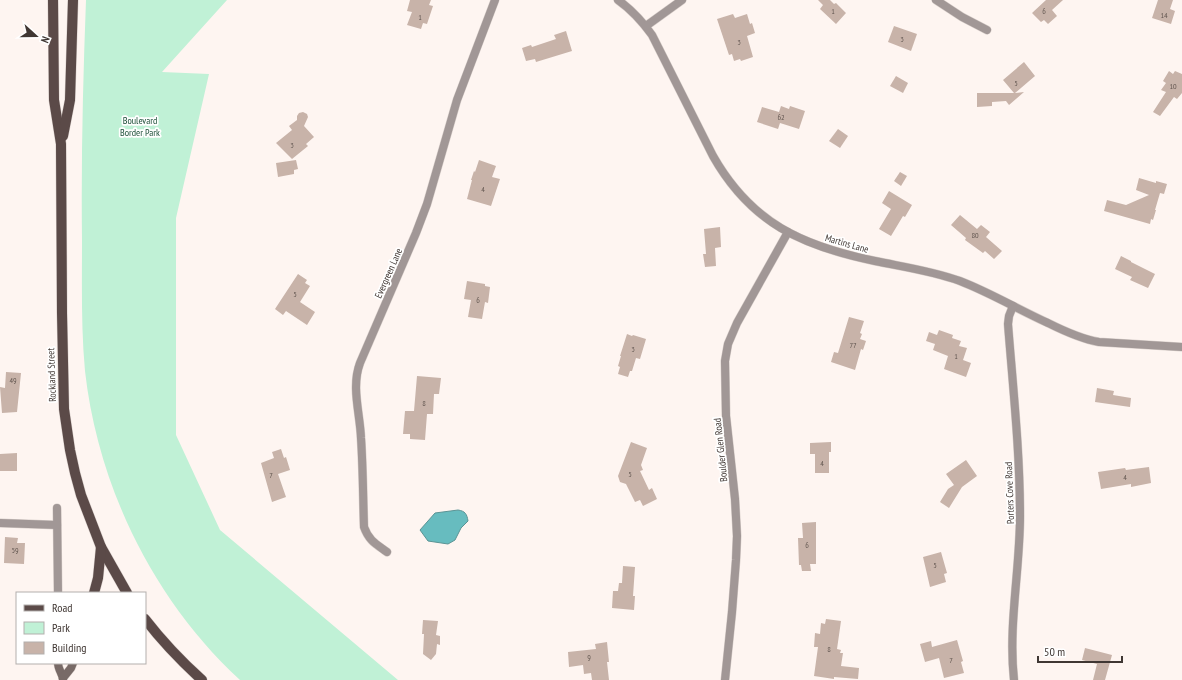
<svg xmlns="http://www.w3.org/2000/svg" width="1182" height="680" font-family="'PT Sans Narrow',sans-serif">
  <style>
    .green { fill: #c0f1d6 }
    .water { fill: #67bcbf; stroke: #5b9495 }
    .building { fill: #c8b3a9 }
    .lines { fill: none; stroke-linecap: round; stroke-linejoin: round }
    .street-casing { stroke: #d8cfcb; stroke-width: 9 }
    .secondary-casing { stroke: #d8cfcb; stroke-width: 9 }
    .primary-casing { stroke: #d8cfcb; stroke-width: 11 }
    .street { stroke: #a19796; stroke-width: 8 }
    .secondary { stroke: #786a67; stroke-width: 8 }
    .primary { stroke: #5b4a48; stroke-width: 10 }
    .labels { text-anchor: middle; stroke-width: 3.5; stroke-linejoin: round; paint-order: stroke }
    .number-label { font-size: 8px; fill: #625650 }
    .park-label { font-size: 10px; fill: #1d4f38; stroke: #fff }
    .street-label { font-size: 10px; fill: #403733; stroke: #fff }
  </style>
  <rect width="100%" height="100%" fill="#fef5f1"/>
  <path class="green" d="M86 0H227L162 72 209 74 176 218V435L220 530 398 680H240C154 601 98 487 85 371 81 328 82 284 82 240 81 160 83 80 86 0Z"/>
  <path class="water" d="M458 510C465 511 467 514 468 521L461 528 455 540 448 544 428 541 420 530 435 513Z"/>
  <g class="building">
    <path d="M410 0H431L429 5 433 6 427 24 423 23 421 29 407 25 412 12 407 11Z"/>
    <path d="M818 0H830L834 4 836 3 846 13 836 24 820 9 823 5Z"/>
    <path d="M1046 0H1063L1052 10 1057 16 1048 24 1044 20 1041 22 1032 13Z"/>
    <path d="M1158 0H1173L1170 9 1175 11 1171 24 1152 18Z"/>
    <path d="M733 14 735 18 747 14 750 24 752 23 755 33 747 36 753 57 741 61 740 59 734 61 732 54 729 55 717 19Z"/>
    <path d="M894 26 917 34 911 51 888 42Z"/>
    <path d="M566 31 572 51 536 62 535 59 526 61 522 48 531 45 532 47 556 39 554 35Z"/>
    <path d="M1024 62 1035 76 1015 93 1024 92 1009 105 1006 101 992 102V106L977 107V93H1014L1003 80Z"/>
    <path d="M1169 71 1173 74 1175 71 1182 74V93L1177 99 1174 97 1160 116 1153 112 1166 92 1161 90 1166 83 1163 81Z"/>
    <path d="M896 76 908 83 903 93 890 86Z"/>
    <path d="M781 106 789 109 790 106 805 111 799 129 780 123 778 129 757 122 762 107 779 112Z"/>
    <path d="M303 112 307 114 308 117 304 126 314 137 306 144 308 146 292 159 276 143 292 130 289 126 297 120V116L299 113Z"/>
    <path d="M838 129 848 136 840 148 829 141Z"/>
    <path d="M296 160 298 169 294 170V174L278 177 276 163Z"/>
    <path d="M479 160 496 166 492 177 500 179 491 206 467 199 472 180H471L474 171 475 172Z"/>
    <path d="M900 172 907 176 901 186 894 181Z"/>
    <path d="M1139 178 1156 183V181L1167 184 1164 194 1160 193 1155 210H1156L1153 220 1151 219 1150 224 1104 211 1107 200 1126 205 1149 195 1136 190Z"/>
    <path d="M889 191 912 205 905 217 903 216 891 236 879 229 891 209 882 203Z"/>
    <path d="M960 215 977 229 981 225 990 232 986 237 1002 251 994 259 985 251 983 253 965 240 966 238 951 225Z"/>
    <path d="M720 227 721 247 715 248 716 266 705 267 703 254H706L704 229Z"/>
    <path d="M1121 256 1131 261V262L1155 274 1148 288 1130 280 1132 277 1115 269Z"/>
    <path d="M298 274 307 280 305 283 310 286 300 302 315 312 307 325 286 311 283 315 275 309Z"/>
    <path d="M467 281 485 284V286L490 287 488 303 485 302 482 319 468 317 471 300 464 299Z"/>
    <path d="M849 317 864 321 860 333 862 334 860 339 866 341 863 350 861 349 855 370 831 362 834 352 838 353Z"/>
    <path d="M939 330 953 335 952 338 961 341 959 346 967 348 963 360 971 363 966 377 944 369 948 356 933 350 935 344 926 341 929 332 937 335Z"/>
    <path d="M627 334 632 336 633 335 646 339 640 359 636 358 632 371H630L628 377 618 374 620 367 618 366 621 356H620Z"/>
    <path d="M6 372 21 373 17 412 2 413 0 387 5 388Z"/>
    <path d="M417 376 441 378 439 394H434L433 414H427L425 440 410 439V434H403L405 411H414Z"/>
    <path d="M1097 388 1114 391 1113 395 1131 398 1130 407 1095 402Z"/>
    <path d="M631 442 647 448 641 465 643 470 640 471 649 490 652 488 657 499 643 506 640 500 635 502 626 484 620 482 618 476Z"/>
    <path d="M831 442V452H829V473H815V454H810V443Z"/>
    <path d="M281 449 284 458 286 457 290 470 278 474 286 497 272 502 261 463 274 458 272 452Z"/>
    <path d="M17 453V471H0V454Z"/>
    <path d="M966 460 977 476 962 487 949 508 940 502 948 489 954 485 946 474Z"/>
    <path d="M1149 467 1151 483 1131 487V484L1101 489 1098 472 1125 468 1126 470Z"/>
    <path d="M816 522V564H810L811 571H802L801 565H799L798 538H803L802 523Z"/>
    <path d="M5 537 18 538 17 543H25L24 564 4 563Z"/>
    <path d="M941 552 947 573 944 574 946 582 930 587 923 557Z"/>
    <path d="M623 566 635 567 633 596H635L634 610 612 608 613 591H618L619 583H622Z"/>
    <path d="M826 619 841 621 837 649 841 650 840 653H843L841 666 859 668 858 679 834 677V679L814 676 818 647H814L815 633 820 634 821 623 825 624Z"/>
    <path d="M423 620 438 621 436 635 440 636V645L437 644 436 654 431 660 423 654 424 634H422Z"/>
    <path d="M957 640 963 661 961 662 964 673 944 678 939 658 925 662 920 644 931 641 932 647Z"/>
    <path d="M607 642 609 662H607L609 680H592L591 673 584 674 583 665 569 667 568 652 596 649 595 644Z"/>
    <path d="M1085 648 1112 655 1105 680H1093L1097 664 1082 660Z"/>
  </g>
  <g class="lines">
    <g class="street-casing">
      <g id="street">
        <path d="M618 0C632 10 642 21 652 35L713 156C751 223 802 246 875 261 904 267 933 271 960 281 991 293 1019 310 1048 323 1064 331 1081 339 1099 342L1182 347"/>
        <path d="M936 0 962 17 987 30"/>
        <path d="M646 26 682 0"/>
        <path d="M1013 306 1009 316 1008 324C1013 388 1020 452 1020 516 1020 570 1008 626 1014 680"/>
        <path d="M57 508 58 593"/>
        <path d="M0 523 57 525"/>
        <path d="M387 552C376 544 369 541 364 527 363 497 363 468 361 438 360 413 351 387 360 363L416 233 427 204 457 100 495 0"/>
        <path d="M725 680 732 612 736 560 737 536 735 499 726 416 725 361 728 344 737 323 788 232"/>
      </g>
    </g>
    <g class="secondary-casing">
      <g id="secondary">
        <path d="M58 663C58 670 63 674 63 680"/>
        <path d="M63 678 71 668 73 663"/>
      </g>
    </g>
    <g class="primary-casing">
      <g id="primary">
        <path d="M53 0 54 100 61 144 62 313 64 409 70 450 75 473 81 495 101 547 127 593"/>
        <path d="M63 136 70 100 73 0"/>
        <path d="M94 593 98 578 101 547"/>
        <path d="M145 619C162 641 181 661 202 680"/>
      </g>
    </g>
    <use href="#street" class="street"/>
    <use href="#secondary" class="secondary"/>
    <use href="#primary" class="primary"/>
  </g>
  <g class="labels">
    <g class="number-label">
      <text x="833" y="14">1</text>
      <text x="1044" y="14">6</text>
      <text x="1164" y="18">14</text>
      <text x="420" y="20">1</text>
      <text x="902" y="42">3</text>
      <text x="739" y="45">3</text>
      <text x="1016" y="86">5</text>
      <text x="1173" y="89">10</text>
      <text x="781" y="120">62</text>
      <text x="292" y="148">3</text>
      <text x="483" y="192">4</text>
      <text x="975" y="238">80</text>
      <text x="295" y="297">5</text>
      <text x="478" y="303">6</text>
      <text x="853" y="348">77</text>
      <text x="633" y="352">3</text>
      <text x="956" y="359">1</text>
      <text x="13" y="383">49</text>
      <text x="424" y="406">8</text>
      <text x="822" y="466">4</text>
      <text x="630" y="477">5</text>
      <text x="271" y="478">7</text>
      <text x="1125" y="480">4</text>
      <text x="807" y="548">6</text>
      <text x="15" y="553">59</text>
      <text x="935" y="568">5</text>
      <text x="829" y="652">8</text>
      <text x="589" y="660">9</text>
      <text x="951" y="663">7</text>
    </g>
    <g class="park-label">
      <text x="140" y="124">Boulevard<tspan x="140" dy="12">Border Park</tspan></text>
    </g>
    <g class="street-label">
      <text transform="translate(847 243) rotate(16)" y="4">Martins Lane</text>
      <text transform="translate(388 273) rotate(-66)" y="4">Evergreen Lane</text>
      <text transform="translate(51 375) rotate(-92)" y="4">Rockland Street</text>
      <text transform="translate(720 450) rotate(-96)" y="4">Boulder Glen Road</text>
      <text transform="translate(1009 493) rotate(-92)" y="4">Porters Cove Road</text>
    </g>
  </g>
  <rect x="16" y="592" width="130" height="72" fill="#ffffff" stroke="#b3afad"/>
  <rect x="24" y="605" width="20" height="6" fill="#5b4a48" stroke="#b3afad"/>
  <text x="52" y="612" font-size="12" fill="#403733">Road</text>
  <rect x="24" y="622" width="20" height="12" fill="#c0f1d6" stroke="#b3afad"/>
  <text x="52" y="632" font-size="12" fill="#403733">Park</text>
  <rect x="24" y="642" width="20" height="12" fill="#c8b3a9" stroke="#b3afad"/>
  <text x="52" y="652" font-size="12" fill="#403733">Building</text>
  <g transform="translate(36 36) rotate(111)" stroke="#ffffff" stroke-width="3" paint-order="stroke">
  <path d="M0-3L7 15L0 10L-7 15Z" fill="#403733"/>
  <text y="-6" font-size="11" font-weight="bold" text-anchor="middle" fill="#403733">N</text>
  </g>
  <path d="M1038 656v6h84v-6" fill="none" stroke="#403733" stroke-width="2"/>
  <text x="1044" y="656" font-size="12" fill="#403733" stroke="#ffffff" stroke-width="3" paint-order="stroke">50 m</text>
</svg>
